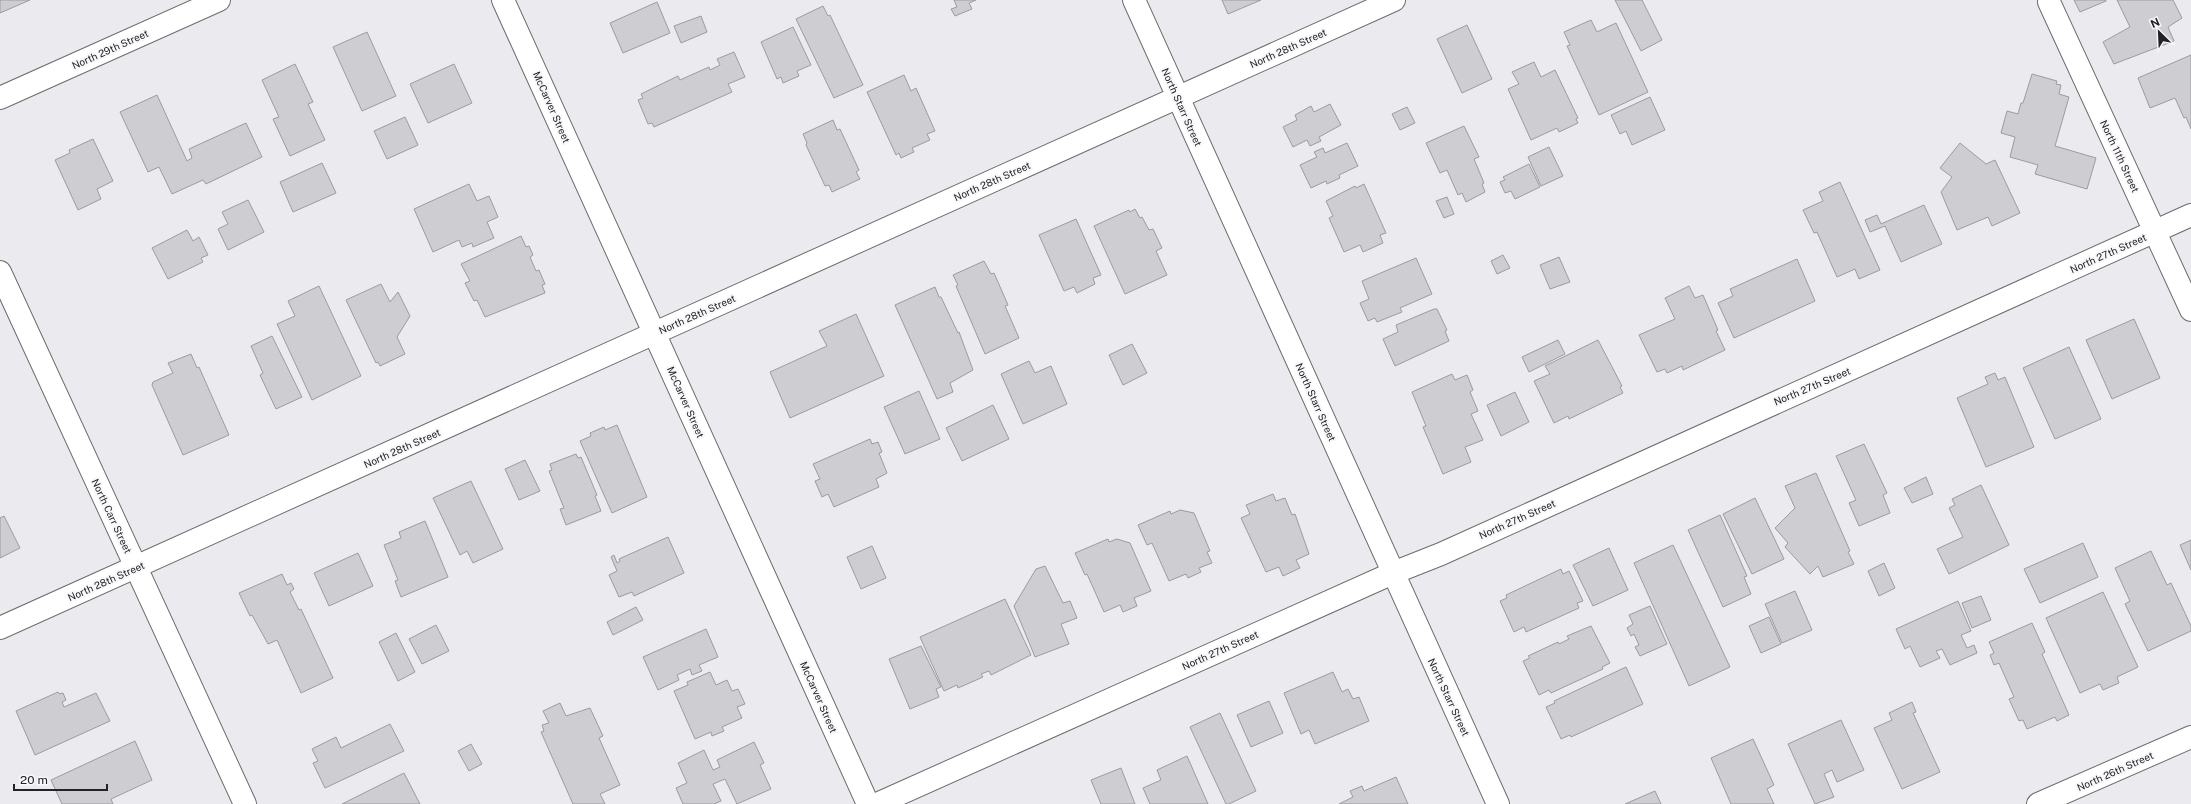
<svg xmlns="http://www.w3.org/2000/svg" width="2191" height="804" font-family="'Public Sans',sans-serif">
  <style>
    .building { fill: #cecdd1; stroke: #9c9b9f }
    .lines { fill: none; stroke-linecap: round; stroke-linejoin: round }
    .minor-casing { stroke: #6c6b6e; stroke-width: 24 }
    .tertiary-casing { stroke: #6c6b6e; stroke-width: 24 }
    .minor { stroke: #fff; stroke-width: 22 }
    .tertiary { stroke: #fff; stroke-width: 22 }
    .labels { text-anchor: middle; stroke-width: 4; stroke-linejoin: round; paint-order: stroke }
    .street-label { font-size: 10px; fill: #232324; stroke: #f9f7fb }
  </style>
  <rect width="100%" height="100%" fill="#ebeaee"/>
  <g class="building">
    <path d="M0 0H30L0 13Z"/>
    <path d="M954 0H976L969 3 972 9 955 16 951 9 957 7Z"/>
    <path d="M1222 0H1261L1228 14Z"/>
    <path d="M1615 0H1642L1662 40 1641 51Z"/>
    <path d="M2074 0H2106V1L2080 12Z"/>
    <path d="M2117 0H2173L2182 18 2168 27 2174 41 2114 64 2103 42 2130 27Z"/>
    <path d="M657 2 670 33 623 53 610 23Z"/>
    <path d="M823 6 828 16 830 15 863 85 834 98 796 19Z"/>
    <path d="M701 16 707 32 681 43 674 26Z"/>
    <path d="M1591 20 1597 32 1616 23 1648 92 1599 115 1567 46 1570 45 1564 32Z"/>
    <path d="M1467 25 1492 79 1462 93 1437 39Z"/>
    <path d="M793 27 811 65 797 71 799 76 783 83 781 77 777 79 761 42Z"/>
    <path d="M367 32 396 96 362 111 333 47Z"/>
    <path d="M734 52 745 77 728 84 732 92 654 127 652 123 648 124 638 100 643 98 641 94 678 76 680 80 709 67 710 70 720 65 717 59Z"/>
    <path d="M2191 55V129L2186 117 2184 118 2175 98 2150 108 2138 78Z"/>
    <path d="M1534 62 1541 77 1555 70 1578 118 1576 119 1578 123 1559 132 1557 128 1531 140 1508 89 1519 84 1512 72Z"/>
    <path d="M295 64 313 102 308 104 325 140 290 156 273 119 279 117 262 80Z"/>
    <path d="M454 64 472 103 428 123 410 84Z"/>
    <path d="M2032 74 2057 81 2056 84 2061 85 2059 94 2069 97 2055 146 2096 158 2087 189 2035 174 2038 165 2010 157 2015 137 2001 133 2007 111 2018 114 2021 103H2023Z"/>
    <path d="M904 75 911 91 916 88 935 131 927 134 930 140 912 148 914 152 901 158 899 153 896 155 867 92Z"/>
    <path d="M157 95 187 161 192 158 189 149 246 123 262 157 206 184 203 180 172 194 159 167 148 172 120 112Z"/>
    <path d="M1650 97 1665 130 1632 145 1626 131 1620 134 1611 115Z"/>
    <path d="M1330 104 1341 125 1319 137 1321 141 1310 146 1307 140 1293 147 1283 127 1297 120 1295 115 1311 106 1314 112Z"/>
    <path d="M1407 107 1415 123 1400 130 1392 114Z"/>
    <path d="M405 117 418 145 387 159 374 131Z"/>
    <path d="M833 120 837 130 840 129 859 170 856 172 860 179 832 192 829 185 825 186 806 145 807 143 803 134Z"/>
    <path d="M1464 126 1479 157 1474 159 1484 183 1482 184 1485 192 1466 202 1462 193 1458 195 1447 170 1440 173 1426 143Z"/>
    <path d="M93 139 113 181 97 189 101 199 78 210 55 160 70 153 69 150Z"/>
    <path d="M1347 143 1358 166 1339 175 1340 178 1327 184 1326 181 1311 188 1300 165 1317 157 1314 152 1323 148 1325 153Z"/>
    <path d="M1960 143 1986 164 1995 160 2020 213 1992 226 1988 217 1957 230 1941 192 1952 177 1940 168Z"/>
    <path d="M1549 147 1563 176 1541 186 1528 157Z"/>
    <path d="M322 163 336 193 293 212 280 182Z"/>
    <path d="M1529 164 1540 187 1515 199 1511 191 1505 193 1500 182 1505 180 1503 177Z"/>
    <path d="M1840 182 1880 270 1859 279 1855 269 1837 277 1817 232 1814 233 1803 210 1823 201 1819 192Z"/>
    <path d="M469 184 477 201 489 196 498 217 487 222 494 238 473 247 472 243 462 247 459 240 433 252 414 209Z"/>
    <path d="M1364 184 1386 233 1380 235 1383 243 1363 252 1360 245 1344 252 1329 218 1333 216 1326 201 1355 186 1356 188Z"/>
    <path d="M1447 197 1454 214 1444 218 1436 201Z"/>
    <path d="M248 200 264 232 228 250 218 229 228 224 222 212Z"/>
    <path d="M1924 205 1942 244 1901 262 1885 226 1870 232 1865 220 1877 215 1881 224Z"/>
    <path d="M1135 209 1140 218 1142 217 1149 230 1153 229 1162 248 1156 251 1167 275 1125 294 1094 226 1129 210 1130 212Z"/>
    <path d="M1076 219 1101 275 1093 278 1095 284 1077 293 1074 287 1064 291 1039 235Z"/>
    <path d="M187 230 193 241 199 237 208 255 201 258 203 262 168 279 152 248Z"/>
    <path d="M521 236 526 247 529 246 533 255 530 257 536 271 539 270 545 284 542 285 545 293 485 317 477 300 474 301 465 283 470 281 461 264Z"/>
    <path d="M1503 255 1510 268 1497 274 1491 261Z"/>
    <path d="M1559 257 1570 282 1550 289 1540 265Z"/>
    <path d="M1416 258 1432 294 1400 308 1402 312 1377 322 1375 318 1368 321 1360 303 1369 299 1362 281Z"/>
    <path d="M1797 259 1815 301 1734 338 1718 303 1733 296 1730 289Z"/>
    <path d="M984 261 991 274 994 273 1008 305 1005 306 1019 338 985 354 956 286 958 285 953 275Z"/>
    <path d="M381 284 390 302 398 292 410 316 397 337 405 354 380 366 378 362 376 363 346 300Z"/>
    <path d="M319 286 361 376 312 400 277 324 295 316 288 301Z"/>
    <path d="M1689 286 1695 298 1703 295 1718 330 1716 331 1725 350 1683 370 1682 366 1667 373 1665 369 1657 372 1639 335 1675 319 1665 298Z"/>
    <path d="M935 287 939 297H941L958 333 959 332 973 370 950 383 953 392 937 399 895 305Z"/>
    <path d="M1434 309H1437L1447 330 1445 331 1449 341 1395 366 1383 339 1398 332 1396 325Z"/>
    <path d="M856 314 884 376 790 418 770 372 827 346 819 331Z"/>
    <path d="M2134 319 2160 378 2112 399 2086 340Z"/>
    <path d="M272 336 302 397 276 409 260 375 263 373 251 346Z"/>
    <path d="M1558 340 1565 354 1529 372 1522 357Z"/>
    <path d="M1598 340 1622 386 1620 387 1623 393 1569 419 1568 416 1554 423 1534 381 1550 374 1545 366Z"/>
    <path d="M1132 344 1147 373 1123 385 1109 355Z"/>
    <path d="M2069 347 2101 419 2055 439 2023 368Z"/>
    <path d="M191 354 197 368 199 367 229 435 183 455 152 385 153 382 173 373 168 363Z"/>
    <path d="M1029 361 1035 373 1051 366 1067 404 1023 424 1001 374Z"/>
    <path d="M1995 373 1998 380 2005 377 2034 447 1986 467 1957 398 1988 384 1985 377Z"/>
    <path d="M1452 374 1455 380 1467 375 1473 390 1470 392 1478 411 1471 414 1483 440 1465 447 1471 462 1443 474 1423 427 1426 426 1412 392Z"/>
    <path d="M919 391 940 439 905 454 884 407Z"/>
    <path d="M1515 392 1529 422 1501 436 1487 405Z"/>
    <path d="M993 405 1009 439 962 461 946 428Z"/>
    <path d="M617 425 647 497 612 513 580 441 591 436 590 433 604 427 605 430Z"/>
    <path d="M870 439 872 444 878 442 882 452 879 453 887 473 876 479 879 487 834 507 828 494 822 497 815 481 820 479 813 464Z"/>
    <path d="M1864 444 1887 493 1883 495 1890 513 1859 526 1849 503 1856 500 1836 456Z"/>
    <path d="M576 454 578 458 581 457 597 495 595 496 601 511 566 525 560 509 564 508 549 471 552 470 550 464Z"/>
    <path d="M525 460 540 491 519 500 505 469Z"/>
    <path d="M1816 473 1850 551 1848 552 1854 564 1823 577 1818 566 1810 574 1785 547 1788 543 1775 528 1795 508 1785 486Z"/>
    <path d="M1926 477 1933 494 1912 503 1904 488Z"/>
    <path d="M471 481 503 549 473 563 467 551 460 555 433 498Z"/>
    <path d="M1981 485 2009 545 1949 574 1937 549 1963 537 1949 508 1955 505 1952 499Z"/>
    <path d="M1273 494 1276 501 1285 498 1292 515 1295 514 1309 554 1296 560 1300 568 1283 576 1279 567 1266 572 1241 518 1250 514 1246 505Z"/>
    <path d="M1755 498 1784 559 1752 574 1723 514Z"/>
    <path d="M1180 510 1194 513 1210 551 1207 552 1212 563 1199 568 1201 572 1188 578 1186 574 1169 581 1152 543 1147 545 1138 525 1170 511 1171 514Z"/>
    <path d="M1720 515 1747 576 1744 577 1751 594 1723 607 1688 530Z"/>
    <path d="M4 516 20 548 0 558V518Z"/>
    <path d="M425 521 448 577 401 597 395 581 398 580 384 545 401 538 399 532Z"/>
    <path d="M668 537 684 573 634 596 632 592 619 597 609 575 617 571 611 557 614 555 617 563 620 561 619 559Z"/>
    <path d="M1108 539 1109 542 1117 539 1130 543 1151 591 1134 598 1137 606 1123 612 1120 605 1104 612 1087 574 1085 575 1075 553Z"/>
    <path d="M2191 540V570L2180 545Z"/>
    <path d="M2083 543 2098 577 2040 603 2024 569Z"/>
    <path d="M1673 545 1730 667 1689 686 1634 563Z"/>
    <path d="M872 546 886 578 861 589 847 557Z"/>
    <path d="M1609 548 1628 590 1593 606 1573 565Z"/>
    <path d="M2151 551 2167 585 2171 583 2191 626V631L2148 651 2125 604 2130 601 2115 568Z"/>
    <path d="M358 553 373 586 329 606 314 573Z"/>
    <path d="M1884 563 1895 588 1879 596 1868 571Z"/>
    <path d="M1045 566 1063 603 1070 601 1077 618 1061 624 1069 644 1035 657 1014 606 1036 569Z"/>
    <path d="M1561 569 1563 574 1569 571 1583 601 1577 603 1579 608 1526 632 1524 627 1514 632 1500 601 1507 598 1506 595Z"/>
    <path d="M282 574 287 585 291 583 294 589 290 592 299 610 301 609 333 678 301 693 277 640 268 644 252 615 250 616 239 593Z"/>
    <path d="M1795 591 1812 630 1782 643 1765 604Z"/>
    <path d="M2103 592 2138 667 2117 677 2119 683 2103 690 2100 684 2080 693 2046 618Z"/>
    <path d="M1981 596 1991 620 1972 628 1962 603Z"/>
    <path d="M1005 599 1031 655 991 675 989 671 981 674 983 677 958 688 957 685 944 691 920 637Z"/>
    <path d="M1958 601 1971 631 1961 635 1967 648 1974 645 1977 653 1950 665 1942 649 1936 651 1940 658 1920 667 1910 646 1905 649 1896 629Z"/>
    <path d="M1650 606 1667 644 1640 656 1635 647 1639 645 1634 634 1631 636 1627 628 1633 624 1629 615Z"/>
    <path d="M636 607 643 620 613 635 607 622Z"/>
    <path d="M1769 617 1781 644 1761 653 1749 626Z"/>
    <path d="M2032 623 2045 652 2042 654 2069 715 2057 721 2055 717 2027 729 2023 720 2019 721 2009 699 2014 697 1999 663 1994 665 1990 655 1994 653 1989 642Z"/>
    <path d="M436 625 449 651 422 664 409 639Z"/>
    <path d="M1591 626 1610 663 1602 667 1603 669 1551 693 1549 690 1539 695 1523 661 1530 658 1528 656 1558 642 1559 644 1569 639 1567 636Z"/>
    <path d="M706 629 718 657 699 665 702 671 692 675 690 669 677 675 679 680 658 690 643 657Z"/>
    <path d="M396 633 415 672 398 681 379 642Z"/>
    <path d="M921 646 941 687 936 689 939 697 910 709 889 659Z"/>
    <path d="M1626 667 1643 704 1571 737 1570 735 1561 739 1546 707 1555 703 1554 701Z"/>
    <path d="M710 672 716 685 727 680 732 691 738 689 745 704 737 707 742 718 722 727 724 731 712 736 711 732 695 739 674 691 688 685 687 682Z"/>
    <path d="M1333 672 1342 692 1348 689 1353 699 1359 697 1369 721 1315 744 1309 730 1301 734 1284 693Z"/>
    <path d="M58 692 59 694 63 693 66 700 62 702 64 707 96 693 110 721 35 755 16 711Z"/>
    <path d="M1269 701 1283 733 1251 747 1237 715Z"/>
    <path d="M1912 702 1916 712 1913 713 1940 772 1902 789 1874 728 1892 720 1889 713Z"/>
    <path d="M560 703 566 716 590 708 603 736 599 738 620 785 600 794 605 804H573L541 732 544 731 542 725 549 723 543 711Z"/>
    <path d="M1220 713 1256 791 1229 804H1226L1190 727Z"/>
    <path d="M1841 720 1864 770 1837 782 1832 770 1824 774 1834 797 1815 804 1788 744Z"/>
    <path d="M390 724 404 751 325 788 313 763 318 761 312 749 336 737 341 748Z"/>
    <path d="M1753 739 1774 785 1767 789 1774 804H1731L1711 758Z"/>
    <path d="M135 741 152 780 111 799 113 804H62L51 780Z"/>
    <path d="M754 742 764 763 760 765 771 789 737 804 725 779 713 784 721 801 714 804H683L676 788 687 783 678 763 704 750 713 770 720 767 717 760Z"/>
    <path d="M471 744 482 764 469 771 458 751Z"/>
    <path d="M1187 756 1208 804H1150L1143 788 1161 780 1157 770Z"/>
    <path d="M1121 768 1135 804H1101L1091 780Z"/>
    <path d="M404 773 420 804H342Z"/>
    <path d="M1396 777 1408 804H1339L1353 797 1350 791 1362 786 1364 791Z"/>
    <path d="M1655 791 1661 804H1625Z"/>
  </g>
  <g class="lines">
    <g class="minor-casing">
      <g id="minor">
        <path d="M1134 0 1498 804"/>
        <path d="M2049 2 2191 310"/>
        <path d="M0 98 219 0"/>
        <path d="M0 272 245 804"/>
        <path d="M0 628 1394 0"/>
        <path d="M877 804 1393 573 1441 554 2191 215"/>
        <path d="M2038 804 2191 737"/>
      </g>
    </g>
    <g class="tertiary-casing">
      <path id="tertiary" d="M503 0 868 804"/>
    </g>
    <use href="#minor" class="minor"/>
    <use href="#tertiary" class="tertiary"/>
  </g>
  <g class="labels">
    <g class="street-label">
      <text transform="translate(1288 48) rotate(-24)" y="4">North 28th Street</text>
      <text transform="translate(110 49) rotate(-24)" y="4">North 29th Street</text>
      <text transform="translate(552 107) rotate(66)" y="4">McCarver Street</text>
      <text transform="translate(1182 107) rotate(66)" y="4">North Starr Street</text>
      <text transform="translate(2120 156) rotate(65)" y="4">North 11th Street</text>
      <text transform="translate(992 181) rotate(-24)" y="4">North 28th Street</text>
      <text transform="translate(2108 253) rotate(-24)" y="4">North 27th Street</text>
      <text transform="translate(697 314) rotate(-24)" y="4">North 28th Street</text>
      <text transform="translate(1812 386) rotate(-23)" y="4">North 27th Street</text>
      <text transform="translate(686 402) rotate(66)" y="4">McCarver Street</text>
      <text transform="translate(1316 402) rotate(66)" y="4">North Starr Street</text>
      <text transform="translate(402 448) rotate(-24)" y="4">North 28th Street</text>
      <text transform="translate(112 516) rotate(65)" y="4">North Carr Street</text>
      <text transform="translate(1517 519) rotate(-24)" y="4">North 27th Street</text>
      <text transform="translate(106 581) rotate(-24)" y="4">North 28th Street</text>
      <text transform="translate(1220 650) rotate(-24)" y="4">North 27th Street</text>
      <text transform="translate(819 697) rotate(66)" y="4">McCarver Street</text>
      <text transform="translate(1449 697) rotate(65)" y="4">North Starr Street</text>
      <text transform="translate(2115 771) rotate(-24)" y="4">North 26th Street</text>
    </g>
  </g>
  <g transform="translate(2159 32) rotate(336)" stroke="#f9f7fb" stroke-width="3" paint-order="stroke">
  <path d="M0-3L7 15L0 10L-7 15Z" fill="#232324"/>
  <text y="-6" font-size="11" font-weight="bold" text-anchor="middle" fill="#232324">N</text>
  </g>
  <path d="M14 784v6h93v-6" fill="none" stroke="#232324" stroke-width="2"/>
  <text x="20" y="784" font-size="12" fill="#232324" stroke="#f9f7fb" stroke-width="3" paint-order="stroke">20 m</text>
</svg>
